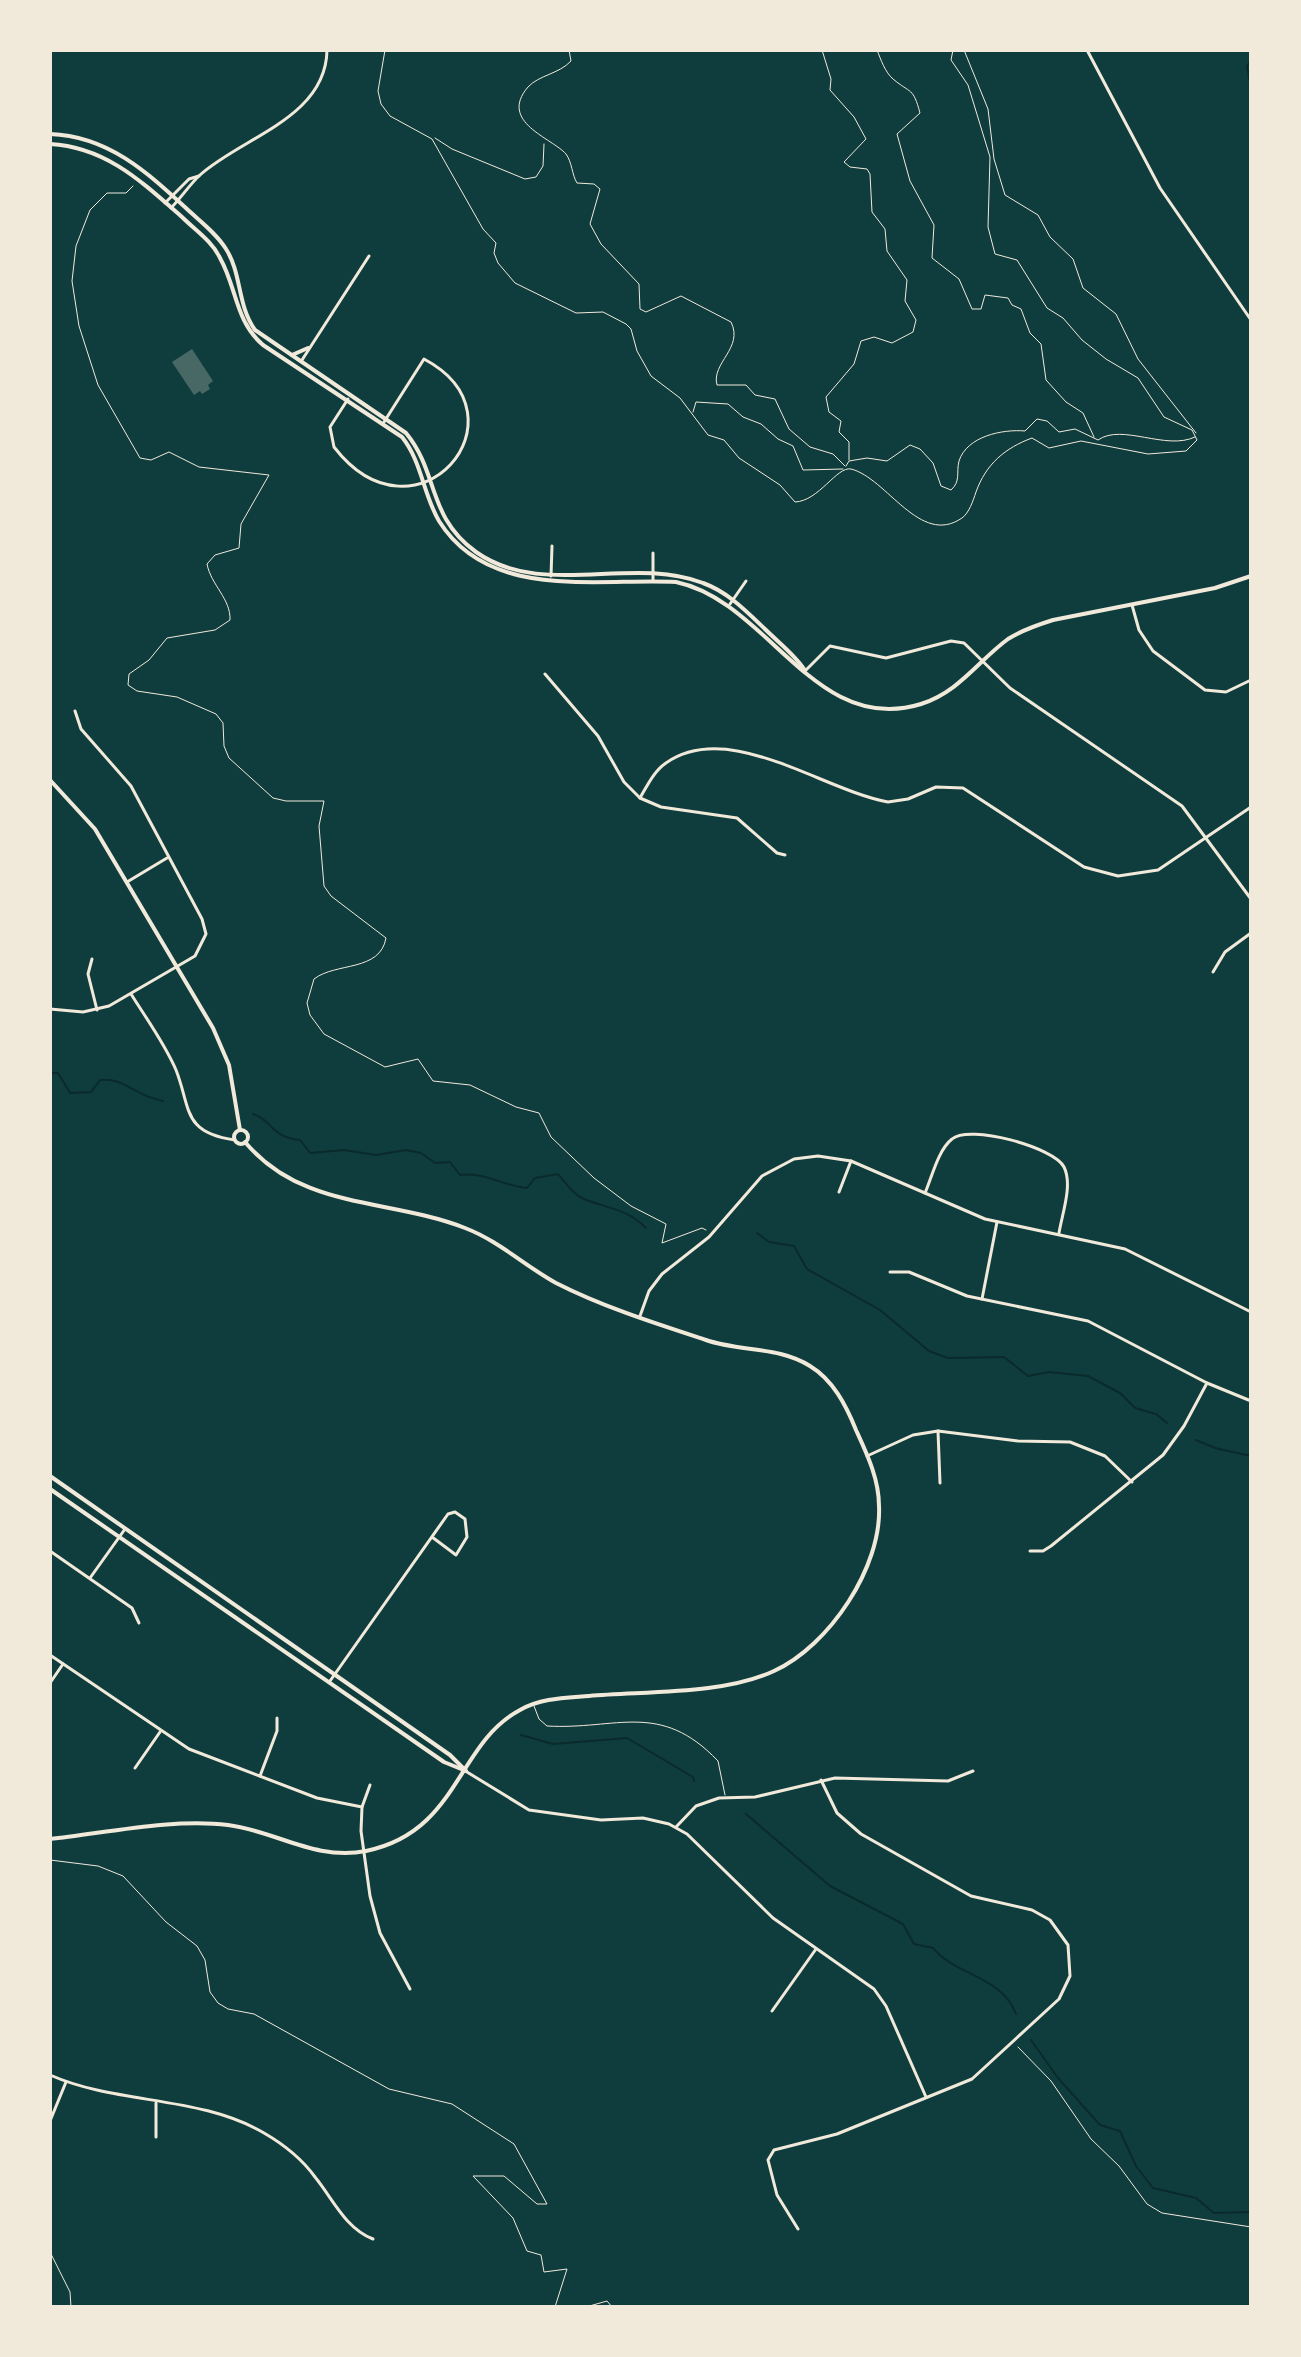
<svg xmlns="http://www.w3.org/2000/svg" width="1301" height="2357" font-family="'Space Grotesk',sans-serif">
  <style>
    .lines { fill: none; stroke-linecap: round; stroke-linejoin: round }
    .stream { stroke: #0a2a2b; stroke-width: 2 }
    .building { fill: #486865 }
    .path { stroke: #f1e9da; stroke-width: 1 }
    .service { stroke: #f1e9da; stroke-width: 1 }
    .minor { stroke: #f1e9da; stroke-width: 3 }
    .tertiary { stroke: #f1e9da; stroke-width: 4 }
  </style>
  <rect width="100%" height="100%" fill="#0f3d3e"/>
  <g class="lines">
    <g class="stream">
      <path d="M1251 61 1247 66 1251 88"/>
      <path d="M50 1073H58L70 1093 91 1092 100 1080C127 1078 134 1096 163 1101"/>
      <path d="M253 1114C274 1121 270 1137 300 1140L310 1153 344 1150 376 1155 406 1150 421 1153 435 1163 450 1162 460 1175C486 1172 503 1186 527 1188L535 1178 558 1174C565 1182 572 1193 582 1198 606 1209 625 1207 646 1228"/>
      <path d="M757 1233 769 1242 794 1246 807 1269 880 1310 929 1351 948 1358 1004 1357 1028 1376 1049 1372 1088 1376 1120 1393 1135 1408 1156 1414 1167 1423"/>
      <path d="M1196 1440 1215 1448 1251 1456"/>
      <path d="M521 1735 553 1744 627 1738 693 1777 694 1781"/>
      <path d="M746 1814 830 1886 903 1924 914 1944 933 1948C956 1976 1002 1976 1016 2014"/>
      <path d="M1031 2040 1058 2078 1100 2125 1120 2131 1136 2166 1153 2188 1196 2198 1214 2213 1251 2212"/>
    </g>
  </g>
  <path class="building" d="M192 349 213 381 208 385 210 389 202 394 200 391 194 395 172 362Z"/>
  <g class="lines">
    <g class="path">
      <path d="M385 50 378 91 381 104 390 116 432 139 483 229 496 243 494 253 498 263 515 283 576 313 603 312 626 324 631 329 637 351 651 376 680 398 708 435 724 440 739 458 780 485 795 502C819 501 837 466 851 469 887 478 920 547 962 518 969 513 973 501 976 492 986 464 1005 448 1032 438L1049 448 1081 441 1148 454 1186 451 1197 440 1192 430 1164 417 1138 378 1106 359 1082 340 1063 318 1047 308 1017 260 995 254 988 227 990 157 968 85 951 60 953 50"/>
      <path d="M569 50 571 61C559 74 539 75 528 87 498 122 552 138 566 154 572 162 572 175 577 183L594 184 600 189 590 224 601 244 639 284 640 309 646 312 681 296 731 322C744 348 711 363 717 385H746L755 395 775 399 789 429 810 447 833 454 845 466"/>
      <path d="M822 50 831 79 830 90 854 117 866 139 844 162 850 167 867 169 870 174 872 212 885 229 887 251 907 280 905 301 916 320 913 332 892 343 874 337 861 341 854 364 826 397 829 412 841 421 839 432 849 442V460"/>
      <path d="M877 50C881 60 885 72 893 79 911 94 913 87 920 113L897 134 910 181 934 225 932 258 959 279 972 309H981L985 295 1008 298 1012 305 1021 309 1030 333 1041 344 1046 380 1066 402 1083 413 1094 437"/>
      <path d="M964 50 988 109 994 159 1005 195 1038 215 1050 237 1073 259 1083 288 1116 314 1138 359 1196 433"/>
      <path d="M435 138 452 149 525 179 536 177 543 166 544 144"/>
      <path d="M133 186 126 193H107L90 210 76 246 72 281 79 326 98 385 140 458 151 460 169 452 199 467 269 475 241 524 239 548 215 555 207 564C211 585 231 599 230 620L215 630 167 638 149 660 129 674 128 685 137 691 177 697 216 714 223 723 224 746 229 758 273 798 286 801H324L319 826 324 886 331 896 386 938C380 972 336 962 314 979L307 1003 310 1015 324 1034 385 1067 418 1059 433 1081 470 1085 516 1107 539 1113 551 1137 594 1178 631 1206 666 1224 662 1243 702 1228 706 1230"/>
      <path d="M693 412 696 402 728 404 743 417 761 424 778 439 793 446 803 470 843 469"/>
      <path d="M846 466 849 461 867 458 887 461 910 445 920 449 933 463 941 486 951 490C961 481 956 473 959 461 967 436 1003 429 1025 431L1037 419 1047 421 1059 432 1075 429 1098 440C1122 423 1166 451 1195 437"/>
      <path d="M50 1860 98 1866 123 1876 166 1922 197 1946 205 1960 210 1992 218 2003 228 2009 254 2014 389 2089 452 2104 514 2144 547 2204H537L504 2176H473L513 2218 527 2251 541 2255 544 2272 567 2269 555 2307"/>
      <path d="M1018 2047 1051 2081 1091 2139 1119 2166 1147 2204 1162 2213 1251 2227"/>
      <path d="M586 2307 607 2301 612 2307"/>
    </g>
    <g class="service">
      <path d="M534 1706 539 1719 547 1726C617 1730 660 1700 718 1761L725 1795"/>
      <path d="M50 2252 70 2292 71 2307"/>
    </g>
    <g class="minor">
      <path d="M1087 50 1160 188 1251 320"/>
      <path d="M165 203 189 179 199 176"/>
      <path d="M171 208C181 198 190 184 200 175 242 137 326 118 327 50"/>
      <path d="M302 360 369 256"/>
      <path d="M348 399 330 427 334 447C416 553 533 417 424 359L384 422"/>
      <path d="M653 553V581"/>
      <path d="M551 576 552 546"/>
      <path d="M730 604 746 581"/>
      <path d="M1132 605 1139 630 1153 651 1205 690 1226 692 1251 680"/>
      <path d="M805 671 830 646 886 658 951 641 964 643 1010 688 1182 806 1251 899"/>
      <path d="M545 674 598 736 624 782 640 798 661 807 737 818 777 853 785 855"/>
      <path d="M640 798C647 786 654 771 666 763 729 719 822 790 888 802L908 799 936 787 963 788 1084 867 1118 876 1158 870 1251 807"/>
      <path d="M127 882 167 858"/>
      <path d="M92 959 88 974 97 1010"/>
      <path d="M1213 972 1225 952 1251 933"/>
      <path d="M131 994C146 1018 165 1044 176 1070 191 1108 182 1133 235 1140"/>
      <path d="M50 1009 83 1012 109 1006 195 956 206 934 202 919 131 786 81 729 75 711"/>
      <path d="M839 1192 851 1161"/>
      <path d="M925 1193C932 1177 938 1150 952 1139 969 1124 1054 1147 1064 1167 1073 1185 1062 1214 1059 1233"/>
      <path d="M890 1272H909L967 1296 1088 1321 1207 1383 1251 1401"/>
      <path d="M982 1299 997 1222"/>
      <path d="M640 1316 649 1291 662 1274 709 1237 762 1176 794 1159 818 1156 851 1161 985 1219 1125 1249 1251 1312"/>
      <path d="M938 1431 940 1483"/>
      <path d="M867 1456 913 1435 938 1431 1018 1441 1070 1442 1105 1456 1132 1482"/>
      <path d="M50 1551 132 1608 139 1623"/>
      <path d="M1030 1551H1043L1051 1546 1163 1455 1184 1426 1207 1383"/>
      <path d="M90 1578 125 1529"/>
      <path d="M50 1655 189 1749 317 1798 362 1807"/>
      <path d="M330 1681 448 1514 455 1512 465 1519 467 1537 456 1555 432 1537"/>
      <path d="M50 1683 63 1664"/>
      <path d="M135 1768 160 1732"/>
      <path d="M467 1772 529 1810 601 1820 643 1818 669 1824 687 1834 773 1918 874 1989 886 2006 926 2097"/>
      <path d="M260 1776 277 1731V1718"/>
      <path d="M370 1785 362 1807 361 1831 370 1896 380 1933 410 1989"/>
      <path d="M676 1827 696 1806 719 1798 755 1797 835 1778 948 1781 973 1771"/>
      <path d="M772 2011 816 1949"/>
      <path d="M50 2075C118 2105 199 2095 264 2133 283 2144 302 2159 315 2177 333 2199 345 2228 373 2239"/>
      <path d="M50 2121 66 2082"/>
      <path d="M156 2137V2103"/>
      <path d="M798 2229 777 2195 768 2160 774 2150 837 2134 972 2079 1059 1999 1070 1976 1068 1945 1050 1920 1032 1910 971 1896 861 1834 837 1813 821 1780"/>
    </g>
    <g class="tertiary">
      <path d="M50 134C108 136 147 172 187 209 201 222 217 234 226 249 242 274 237 305 255 330L406 433C439 473 427 517 476 552 542 599 631 555 703 583 728 592 746 611 766 630 778 642 794 654 804 669"/>
      <path d="M50 144C106 147 142 182 182 217 195 230 212 241 220 258 237 288 235 321 263 345L402 437C422 462 423 494 439 521 489 601 596 578 676 582 768 601 815 737 921 704 959 692 978 661 1008 639 1022 630 1037 625 1053 620L1215 588 1251 576"/>
      <path d="M292 355 308 348"/>
      <path d="M50 780 95 829 213 1028 229 1065 240 1130"/>
      <circle cx="241" cy="1137" r="7"/>
      <path d="M50 1476 450 1755 466 1771"/>
      <path d="M50 1489 444 1762 466 1771"/>
      <path d="M50 1839C105 1833 174 1818 228 1825 276 1831 315 1861 366 1851 459 1832 456 1744 520 1710 541 1698 565 1698 589 1696 645 1691 723 1695 774 1671 829 1646 882 1567 879 1506 879 1479 867 1454 856 1430 846 1405 833 1380 810 1366 779 1346 740 1352 706 1340 657 1324 603 1307 556 1283 525 1266 499 1241 465 1228 388 1198 302 1210 245 1142"/>
    </g>
  </g>
  <rect width="1301" height="2357" fill="none" stroke="#f1e9da" stroke-width="104"/>
</svg>
